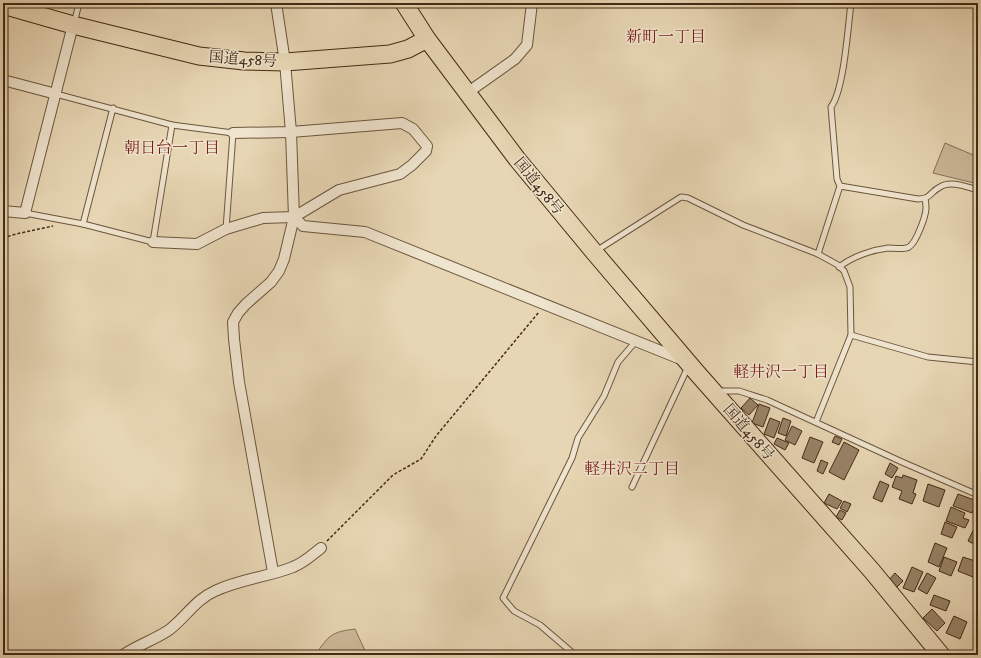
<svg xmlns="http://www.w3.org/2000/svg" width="981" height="658" font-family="'IM FELL DW Pica','Noto Serif JP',serif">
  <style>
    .green { fill: #cbb999; stroke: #877257 }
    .building { fill: #988368; stroke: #432a15 }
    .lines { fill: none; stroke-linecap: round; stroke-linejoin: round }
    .service-casing { stroke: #6c553d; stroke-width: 7 }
    .minor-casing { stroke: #6c553d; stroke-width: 12 }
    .primary-casing { stroke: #432a15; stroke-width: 19 }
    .trunk-casing { stroke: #432a15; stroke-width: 19 }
    .path { stroke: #432a15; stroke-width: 1.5; stroke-dasharray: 3 2; stroke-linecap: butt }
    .service { stroke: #efe4ce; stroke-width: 5 }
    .minor { stroke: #efe4ce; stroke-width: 10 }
    .primary { stroke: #e7d6b4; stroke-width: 17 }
    .trunk { stroke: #e7d6b4; stroke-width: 17 }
    .labels { text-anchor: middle; stroke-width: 3; stroke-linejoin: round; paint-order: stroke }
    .street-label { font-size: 15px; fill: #432a15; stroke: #efe4ce }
    .neighbourhood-label { font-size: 16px; fill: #7a1f14; stroke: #efe4ce }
  </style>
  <rect width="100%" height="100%" fill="#e7d6b4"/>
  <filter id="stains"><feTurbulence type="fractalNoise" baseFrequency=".005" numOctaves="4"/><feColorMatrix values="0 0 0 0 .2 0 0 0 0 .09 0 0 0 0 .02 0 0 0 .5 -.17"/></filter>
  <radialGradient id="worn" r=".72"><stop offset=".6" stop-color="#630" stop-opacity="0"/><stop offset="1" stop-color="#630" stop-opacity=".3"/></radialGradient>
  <g class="green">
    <path d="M945 143 978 157V184L933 173Z"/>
    <path d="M355 629 367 655H315C329 636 330 632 355 629Z"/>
  </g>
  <g class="building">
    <path d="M750 398 758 405 749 415 741 408Z"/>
    <path d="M759 404 770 408 763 427 752 423Z"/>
    <path d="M770 418 780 422 774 438 764 434Z"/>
    <path d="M783 418 791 421 786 436 778 433Z"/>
    <path d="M792 426 802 431 795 445 785 440Z"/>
    <path d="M835 436 842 439 839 445 832 442Z"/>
    <path d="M810 437 823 442 814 463 802 458Z"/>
    <path d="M777 438 789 443 785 450 774 444Z"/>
    <path d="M844 442 859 450 844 480 829 472Z"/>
    <path d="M821 460 828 463 823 474 817 471Z"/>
    <path d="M890 463 898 468 892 478 885 474Z"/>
    <path d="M903 475 917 480 913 493 916 494 912 504 899 499 902 491 892 487 896 476 902 478Z"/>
    <path d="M880 481 889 485 882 502 873 498Z"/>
    <path d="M928 484 945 490 939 507 923 501Z"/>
    <path d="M829 494 842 501 837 509 824 503Z"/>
    <path d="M958 494 977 501 972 513 953 506Z"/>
    <path d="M844 501 851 504 847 512 840 508Z"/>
    <path d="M951 507 965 513 963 518 969 520 965 528 946 521Z"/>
    <path d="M840 510 846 513 842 520 836 517Z"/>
    <path d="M978 520V546L968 541Z"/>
    <path d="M945 522 957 527 952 538 941 534Z"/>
    <path d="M935 543 947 548 939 567 928 562Z"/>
    <path d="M944 557 957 562 951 576 939 571Z"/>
    <path d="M963 557 978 562V579L958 571Z"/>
    <path d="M912 567 923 572 914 592 903 588Z"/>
    <path d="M895 573 903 581 897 587 889 580Z"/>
    <path d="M927 573 936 578 927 594 918 589Z"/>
    <path d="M934 595 950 601 946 611 930 605Z"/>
    <path d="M932 609 945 623 937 631 923 618Z"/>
    <path d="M954 616 967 622 960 639 946 633Z"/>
  </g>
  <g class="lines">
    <g class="service-casing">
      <g id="service">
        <path d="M74 24 79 3"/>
        <path d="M3 51 4 54 3 58"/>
        <path d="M56 94 172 125 233 133 226 229"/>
        <path d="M840 186 918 199C931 199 930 192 940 187 950 180 967 187 978 190"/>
        <path d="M25 213 83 224 153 242 172 125"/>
        <path d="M83 224 113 108"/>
        <path d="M596 251 681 197 688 198 743 225 818 254 838 265 844 271 850 287 851 335 816 422"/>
        <path d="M818 254 840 186 837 179 831 107C844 90 848 27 851 3"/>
        <path d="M839 267C852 257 871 250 888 248 894 248 904 250 909 247 916 243 926 216 926 208 926 205 926 202 925 199"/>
        <path d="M851 335 928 357 978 362"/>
        <path d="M719 391H739L767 400 902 462 978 495"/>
        <path d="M632 487 688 367"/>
        <path d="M575 655 540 625 514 611 503 598 572 458 578 438 604 396 618 362 636 341"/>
      </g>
    </g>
    <g class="minor-casing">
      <g id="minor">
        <path d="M3 80 56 94"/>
        <path d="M467 93 515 59 527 45 532 3"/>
        <path d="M3 211 25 213 73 25"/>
        <path d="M294 217 303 226 365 232 683 360"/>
        <path d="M153 242 197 244 226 229 263 218 294 217 339 190 400 174 412 165 426 151 427 146 413 129 402 123 291 132 233 133"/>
        <path d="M273 572 239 382 234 339 233 322 238 313 246 304 271 282 279 271 284 259 294 217 291 132 285 62 276 3"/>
        <path d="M123 655C138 645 154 640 169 630 185 618 196 599 215 591 240 579 268 577 293 567 304 563 312 555 321 548"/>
      </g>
    </g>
    <g class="primary-casing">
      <path id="primary" d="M404 3 427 39"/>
    </g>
    <g class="trunk-casing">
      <path id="trunk" d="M3 5 73 25 199 56 244 61 285 62 390 54 408 49 427 39 517 159 594 252 697 373 872 571 941 655"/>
    </g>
    <g class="path">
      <path d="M3 238 16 234 53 226"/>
      <path d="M327 541 393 475 421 459 436 436 539 312"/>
    </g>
    <use href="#service" class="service"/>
    <use href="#minor" class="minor"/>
    <use href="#primary" class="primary"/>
    <use href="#trunk" class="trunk"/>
  </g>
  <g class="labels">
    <g class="street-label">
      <text transform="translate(243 59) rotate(4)" y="5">国道458号</text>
      <text transform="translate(539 186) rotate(51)" y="5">国道458号</text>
      <text transform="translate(749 432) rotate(49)" y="5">国道458号</text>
    </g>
    <g class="neighbourhood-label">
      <text x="666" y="42">新町一丁目</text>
      <text x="172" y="153">朝日台一丁目</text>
      <text x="781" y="377">軽井沢一丁目</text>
      <text x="632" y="474">軽井沢二丁目</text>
    </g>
  </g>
  <rect width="981" height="658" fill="none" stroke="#e7d6b4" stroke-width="16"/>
  <rect x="4" y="4" width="973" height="650" fill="none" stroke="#432a15" stroke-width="2"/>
  <rect x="8" y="8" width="965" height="642" fill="none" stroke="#432a15"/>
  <rect width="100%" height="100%" filter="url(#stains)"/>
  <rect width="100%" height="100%" fill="url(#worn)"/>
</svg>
